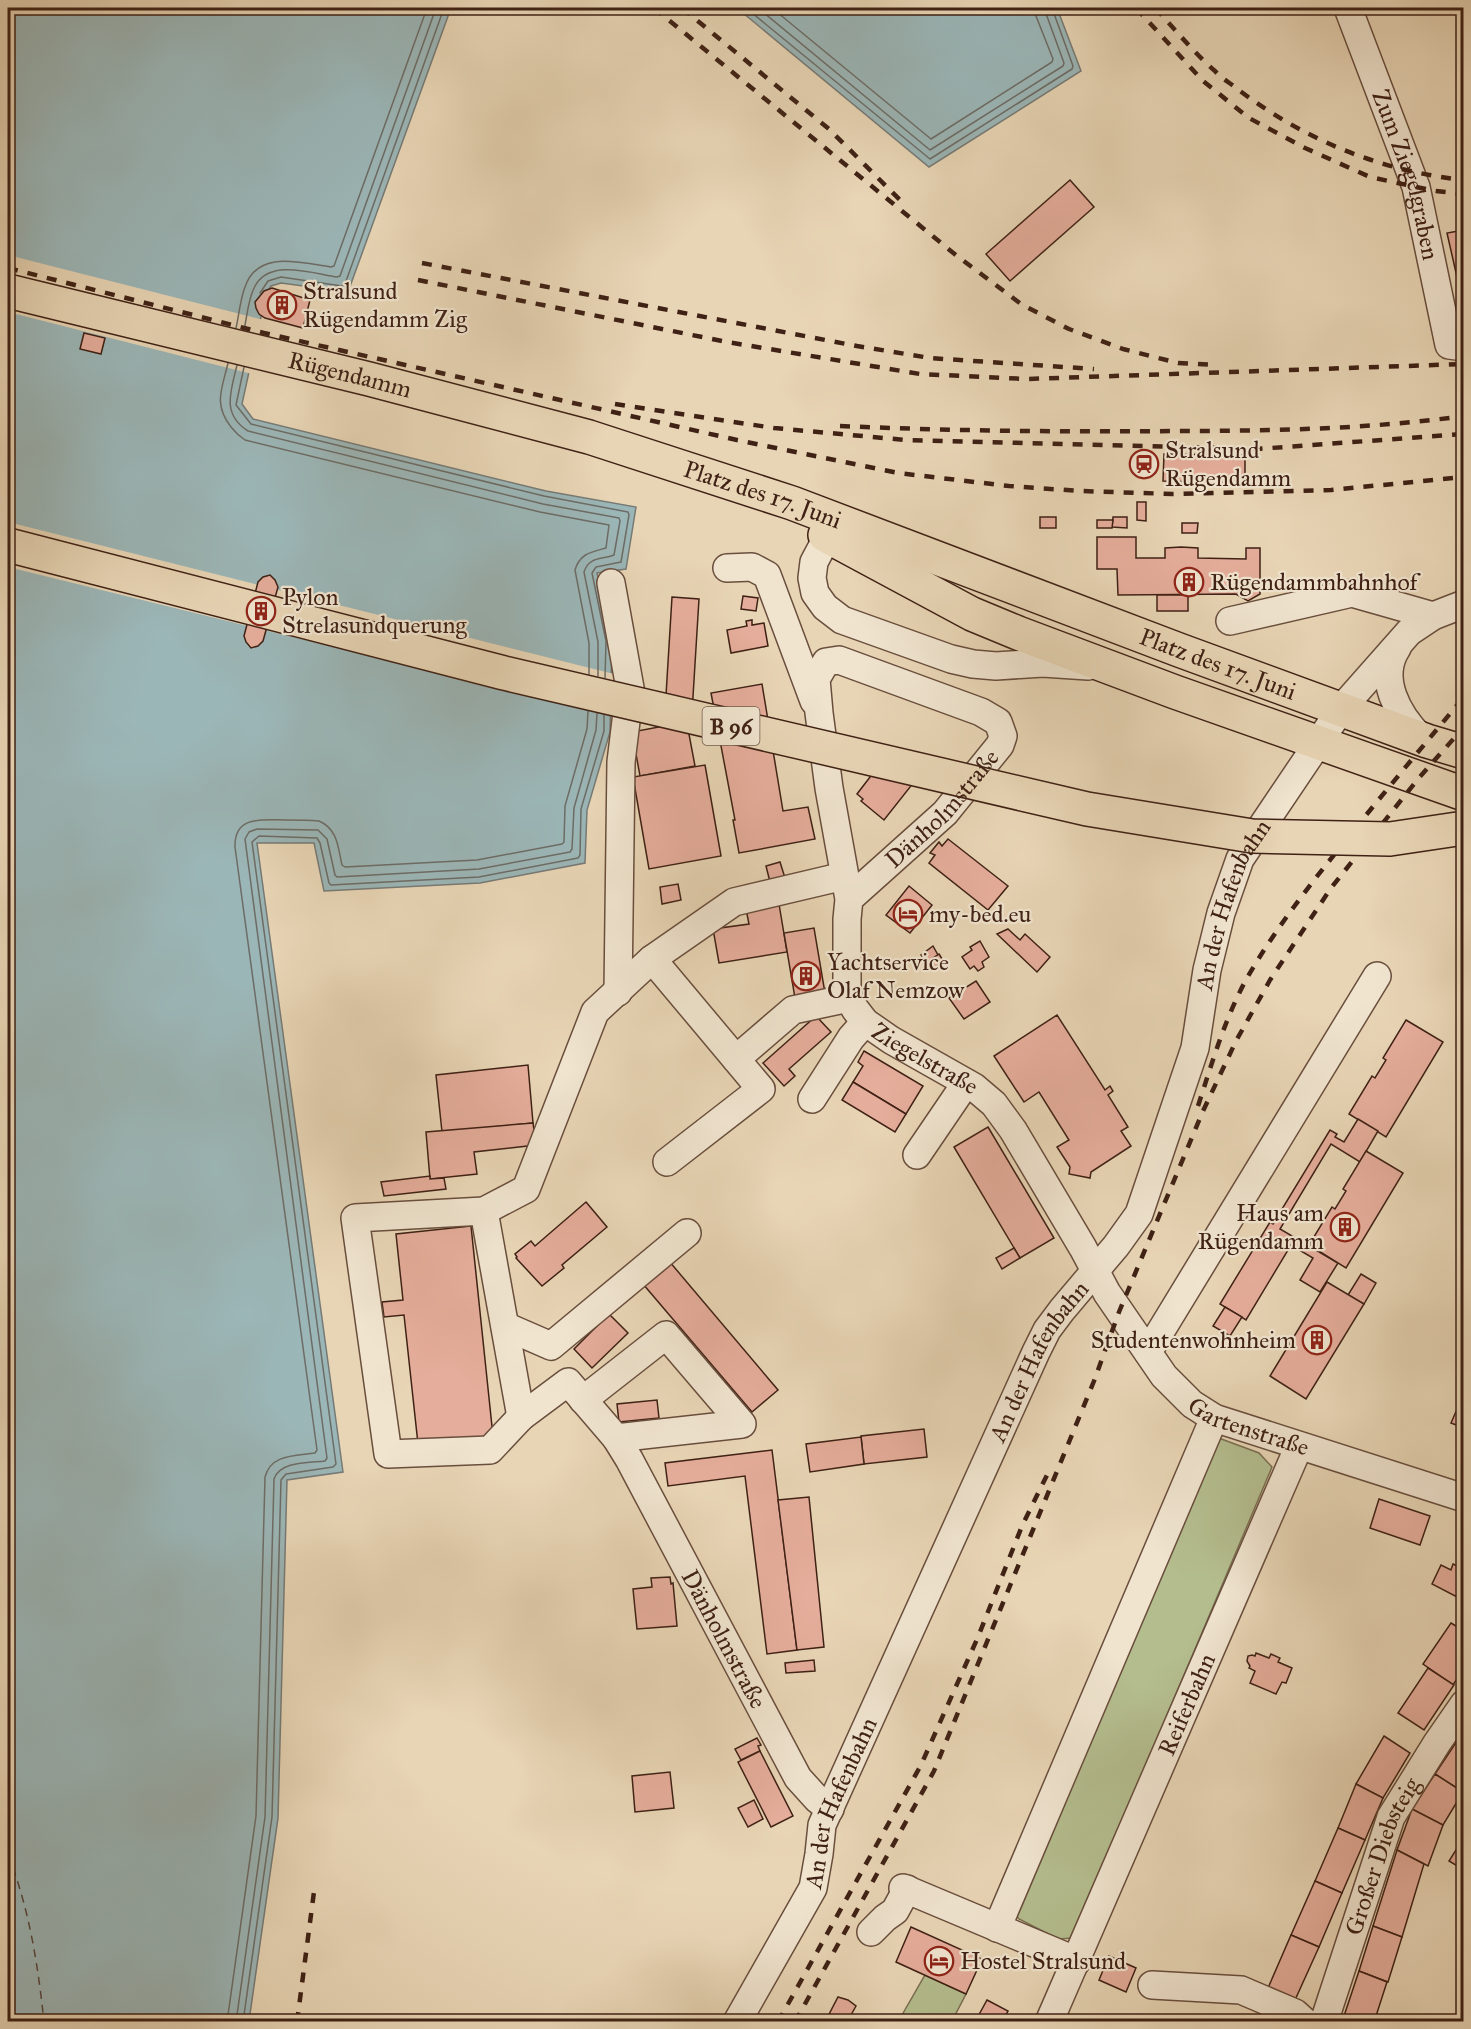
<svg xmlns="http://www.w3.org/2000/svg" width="1471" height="2029" font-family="'IM FELL Great Primer',serif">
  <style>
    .green { fill: #b4bd8e; stroke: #7a6f52; stroke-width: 1.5 }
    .water { fill: #9bb6b7; stroke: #767a76; stroke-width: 1.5 }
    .pier { fill: #e8d5b5 }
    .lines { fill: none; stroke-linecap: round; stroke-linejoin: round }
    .shore { stroke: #6d6c66; stroke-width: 1.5 }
    .ferry { stroke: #56463e; stroke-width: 1.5; stroke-dasharray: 8 6; stroke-linecap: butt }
    .building { fill: #e5ad9b; stroke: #3f2115; stroke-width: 1.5 }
    .minor-casing { stroke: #694e3d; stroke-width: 30 }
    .major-casing { stroke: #3f2115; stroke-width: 36 }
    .minor { stroke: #f0e4cf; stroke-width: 27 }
    .major { stroke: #e8d5b5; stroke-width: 33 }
    .rail { stroke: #3f2115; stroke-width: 4.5; stroke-dasharray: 10 10; stroke-linecap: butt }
    .highway-bridge-casing { stroke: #3f2115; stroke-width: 36; stroke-linecap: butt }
    .highway-bridge { stroke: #e8d5b5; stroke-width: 33 }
    .labels { text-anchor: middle; stroke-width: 4.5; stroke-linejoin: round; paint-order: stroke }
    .shield { fill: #f0e4cf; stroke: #745c4d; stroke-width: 1.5 }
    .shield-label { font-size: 22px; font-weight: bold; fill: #3f2115 }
    .street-label { font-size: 24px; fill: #3f2115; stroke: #f0e4cf }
    .poi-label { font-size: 24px; fill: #3f2115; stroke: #f0e4cf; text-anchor: start }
  </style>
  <rect width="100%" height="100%" fill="#e8d5b5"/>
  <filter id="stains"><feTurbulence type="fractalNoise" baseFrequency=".00333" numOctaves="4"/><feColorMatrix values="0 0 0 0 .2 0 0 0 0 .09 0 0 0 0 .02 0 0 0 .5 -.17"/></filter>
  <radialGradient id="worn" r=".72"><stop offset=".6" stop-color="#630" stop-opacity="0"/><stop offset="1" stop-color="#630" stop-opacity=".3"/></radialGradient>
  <g class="green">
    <path d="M1216 1437 1259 1453 1272 1467 1073 1938 1058 1939 1019 1919 1012 1910Z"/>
    <path d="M925 1975 966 1994 952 2021 898 2022Z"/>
  </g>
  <g class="water">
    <path d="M8 8H451L348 292 281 283 271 286 266 294 242 404 253 419 546 491 636 507 626 569 597 573 612 641 610 732 587 810 585 863 480 883 324 891 314 843H257L343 1472 287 1480 278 1818 249 2021 8 2022Z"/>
    <path d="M737 8H1057L1081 71 929 167Z"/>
  </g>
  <g class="pier">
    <path d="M8 255 264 320 252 374 8 312Z"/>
    <path d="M8 522 614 674 613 716 8 567Z"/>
  </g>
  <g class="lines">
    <g class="shore">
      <path d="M746 8 930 159 1072 69 1073 66 1052 8"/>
      <path d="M758 8 930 150 1063 66 1064 63 1044 8"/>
      <path d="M772 8 931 139 1052 62 1053 59 1036 16 1035 8"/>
      <path d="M260 293 268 281 281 277 342 286 345 284 444 8"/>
      <path d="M236 328C239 315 240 300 245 287 258 249 301 263 331 267L334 266 427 8"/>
      <path d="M244 330C247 317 248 300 254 288 268 258 311 273 337 277L340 276 436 8"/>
      <path d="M228 363C222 389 213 404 231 427 235 432 239 436 245 440L540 512 609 525 606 548C592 552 580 553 575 570L589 643V674"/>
      <path d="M237 365C231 391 221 414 248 431L543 504 619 518 620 521 614 555C602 560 589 556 584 572L598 642V676"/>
      <path d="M244 367 236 405 251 424 544 496 628 512 629 515 621 562 596 567 592 573 606 641 605 678"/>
      <path d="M227 2022 256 1816 265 1477C271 1454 295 1456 315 1453L317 1450 235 847C234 815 263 820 285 820 296 820 308 820 319 821 338 829 338 848 342 865L345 867 477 860 562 844 564 842 565 806 587 729 588 711"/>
      <path d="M236 2022 265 1817 274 1479C280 1461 309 1463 325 1461L327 1458 245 839 249 832 257 829 318 830 327 839 335 875 337 877 479 869 570 852 572 849 574 808 596 730 597 713"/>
      <path d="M243 2022 272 1817 281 1480 286 1474 333 1467 336 1464 252 842 259 836 317 838 320 843 329 883 331 885 479 877 578 858 580 855 581 809 604 731V715"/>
    </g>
    <path class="ferry" d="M8 1855C29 1907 38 1965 44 2022"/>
  </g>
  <g class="building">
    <path d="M1070 180 1094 207 1010 281 986 254Z"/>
    <path d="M1464 230V308L1447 233Z"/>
    <path d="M272 288 310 300 303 328 265 318 259 314 256 308 255 302 264 291Z"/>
    <path d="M84 333 105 338 101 354 80 349Z"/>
    <path d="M1164 454 1245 455V483L1163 481Z"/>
    <rect x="1139" y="461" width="15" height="13"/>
    <path d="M1137 502H1146V521L1137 520Z"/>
    <rect x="1040" y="517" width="16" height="11"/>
    <path d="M1113 517H1127V528L1112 527Z"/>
    <path d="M1097 520H1113L1112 528H1097Z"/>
    <path d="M1182 523H1198L1197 533H1182Z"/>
    <path d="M1097 537H1136V558H1165V548L1181 547 1198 548V558L1246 559V548H1260V594L1248 601 1236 594 1118 595 1117 569H1097Z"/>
    <path d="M270 575 275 580 278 587 263 641 258 646 251 648 246 642 244 636 258 582 263 577Z"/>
    <rect x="1157" y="595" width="31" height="16"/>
    <path d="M743 596 758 598 756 611 741 609Z"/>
    <path d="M672 597 699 599 691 729 664 728Z"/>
    <path d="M752 620V625L764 623 768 646 731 653 727 630 747 626 746 621Z"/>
    <path d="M762 684 783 811 808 807 815 839 739 853 733 820H735L711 693Z"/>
    <path d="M664 726 688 729 695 766 640 776 632 732Z"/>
    <path d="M887 755 918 777 884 820 861 801 863 799 857 794Z"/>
    <path d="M705 765 721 856 649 869 633 777Z"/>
    <path d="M948 839 1008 886 988 910 929 863 935 855 930 853 939 842 942 846Z"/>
    <path d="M780 862 785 878 770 882 766 866Z"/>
    <path d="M678 884 681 900 662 904 660 887Z"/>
    <path d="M909 886 932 905 910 933 886 915Z"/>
    <path d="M779 904 787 952 719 963 713 929 749 924 746 909Z"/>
    <path d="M814 928 826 999 796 1004 784 933Z"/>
    <path d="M1008 929 1020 940 1025 934 1050 957 1037 972 997 934Z"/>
    <path d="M980 941 989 957 982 962 984 967 978 971 974 966 970 969 962 957 972 950 970 947Z"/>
    <path d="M933 946 938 955 926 963 921 955Z"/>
    <path d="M939 954 944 962 931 970 926 963Z"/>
    <path d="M976 981 990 1002 964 1019 949 998Z"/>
    <path d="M1057 1015 1105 1090 1110 1086 1113 1091 1108 1095 1128 1127 1121 1131 1131 1146 1091 1172 1090 1178 1069 1174 1070 1167 1057 1147 1069 1140 1039 1092 1024 1102 994 1056Z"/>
    <path d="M816 1016 831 1032 789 1069 795 1076 784 1086 763 1063Z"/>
    <path d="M1406 1020 1443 1042 1386 1137 1349 1114 1372 1076 1375 1078 1386 1060 1383 1058Z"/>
    <path d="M864 1051 923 1086 906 1114 853 1082 863 1066 858 1062Z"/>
    <path d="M528 1065 533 1123 442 1132 436 1075Z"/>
    <path d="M853 1082 906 1114 895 1132 842 1100Z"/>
    <path d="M1358 1119 1378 1131 1360 1162 1331 1144 1280 1229 1338 1263 1320 1292 1300 1280 1313 1258 1291 1245 1246 1320 1220 1304 1270 1222 1273 1224 1330 1130 1337 1134 1335 1137 1344 1142Z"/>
    <path d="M533 1123 536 1145 474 1152 477 1174 430 1179 426 1132Z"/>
    <path d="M988 1127 1054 1238 1020 1258 954 1147Z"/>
    <path d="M1366 1151 1403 1173 1346 1268 1309 1245 1332 1207 1335 1209 1346 1191 1343 1189Z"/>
    <path d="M430 1176V1179L444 1178 446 1189 384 1196 381 1182Z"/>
    <path d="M586 1202 607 1227 562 1265 564 1268 542 1286 516 1258 517 1257 515 1254 531 1241 535 1246Z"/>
    <path d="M471 1226 493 1436 418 1444 404 1315 384 1317 382 1302 403 1300 396 1234Z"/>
    <path d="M1014 1248 1020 1258 1002 1269 996 1258Z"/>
    <path d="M669 1261 778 1390 752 1412 643 1284Z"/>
    <path d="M1361 1274 1376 1283 1364 1304 1348 1295Z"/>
    <path d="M1327 1282 1364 1304 1306 1399 1270 1376Z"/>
    <path d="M1225 1307 1242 1317 1230 1336 1213 1326Z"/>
    <path d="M609 1314 628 1333 592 1368 574 1349Z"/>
    <path d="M1464 1393V1428L1451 1423Z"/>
    <path d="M657 1400 659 1418 619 1422 617 1404Z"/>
    <path d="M924 1429 927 1457 864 1464 861 1436Z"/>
    <path d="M861 1437 864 1464 810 1472 806 1444Z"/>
    <path d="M772 1450 797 1650 767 1654 745 1476 668 1486 665 1463Z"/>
    <path d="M809 1497 824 1647 797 1650 778 1500Z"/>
    <path d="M1379 1499 1430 1516 1420 1545 1370 1528Z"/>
    <path d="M1453 1564 1464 1569 1461 1575 1464 1576V1590L1459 1598 1432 1584 1441 1565 1451 1570Z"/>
    <path d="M670 1577 671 1584 673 1583 677 1626 637 1629 633 1589 652 1587 651 1578Z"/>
    <path d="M1451 1623 1464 1631V1668L1453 1685 1423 1664Z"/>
    <path d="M1256 1653 1269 1658 1271 1654 1280 1658 1278 1662 1292 1668 1286 1683 1282 1682 1276 1694 1250 1683 1255 1671 1249 1668 1250 1666 1247 1661 1248 1656 1252 1655 1255 1656Z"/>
    <path d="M814 1660 815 1671 786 1673 785 1663Z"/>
    <path d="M1428 1668 1454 1685 1424 1730 1398 1713Z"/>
    <path d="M1384 1736 1410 1753 1383 1798 1356 1784Z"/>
    <path d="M757 1738 761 1745 758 1746 760 1751 741 1760 735 1749Z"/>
    <path d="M1459 1738 1464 1742 1463 1792 1435 1774Z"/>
    <path d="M760 1751 793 1816 771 1827 738 1762Z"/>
    <path d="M670 1772 674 1808 635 1812 632 1776Z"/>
    <path d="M1435 1774 1463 1792 1443 1825 1412 1809Z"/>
    <path d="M1356 1784 1383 1798 1365 1840 1338 1828Z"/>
    <path d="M754 1800 763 1819 748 1827 738 1808Z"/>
    <path d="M1412 1809 1443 1825 1428 1866 1397 1850Z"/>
    <path d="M1338 1828 1365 1840 1342 1893 1315 1881Z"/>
    <path d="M1463 1839H1464V1870L1449 1861Z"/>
    <path d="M1397 1850 1424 1864 1402 1937 1373 1926Z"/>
    <path d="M1315 1881 1342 1893 1319 1947 1291 1935Z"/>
    <path d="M1373 1926 1402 1937 1388 1982 1359 1971Z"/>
    <path d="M911 1927 982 1959 966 1994 896 1962Z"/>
    <path d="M1291 1935 1319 1947 1295 2000 1268 1988Z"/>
    <path d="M1109 1956 1136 1968 1126 1992 1099 1980Z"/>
    <path d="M1359 1971 1387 1982 1376 2016 1378 2022H1342Z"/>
    <path d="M838 1997 848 2000 856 2006 847 2022H825Z"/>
    <path d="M987 2000 1008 2011 1002 2022H975Z"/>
  </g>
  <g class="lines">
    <g class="minor-casing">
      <g id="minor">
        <path id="s1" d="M1348 8 1416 187 1449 345 1464 347"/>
        <path d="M852 535 836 540 822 547 814 562 812 578 815 593 825 607 842 620 951 659 973 664 996 666 1043 663 1088 666"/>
        <path d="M727 568 752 567 767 575 814 701"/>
        <path d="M611 583 630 688 621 762 618 992"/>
        <path d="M1230 621 1352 593 1433 616"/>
        <path d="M1397 648C1377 678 1398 715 1420 737"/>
        <path id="s2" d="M849 899 945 813 1000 745 1003 736 998 722 981 712 839 660 826 662 816 679 819 713 829 788 849 899 847 919V994L855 1009 865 1022 891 1040 974 1087 994 1104 1013 1130 1083 1248 1107 1293 1164 1376 1192 1404 1214 1418 1464 1498"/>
        <path d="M652 959 761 1089 667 1162"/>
        <path d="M736 1059 793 1010 849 998"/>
        <path d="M812 1099 851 1038 865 1022"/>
        <path d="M917 1155 966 1083"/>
        <path d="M484 1211 521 1417"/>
        <path d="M505 1326 551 1346 687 1233"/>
        <path d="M1148 1352 1377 976"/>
        <path d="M583 1400 666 1335 742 1424 616 1438"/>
        <path d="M830 1809 817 1799 798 1778 629 1459 616 1438 568 1382 521 1417 490 1450 388 1454 355 1218 484 1211 526 1189 595 1012 652 959 734 902 844 876"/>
        <path d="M903 1888 1077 1961"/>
        <path d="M997 1928 1214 1418"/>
        <path d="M871 1932 885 1918 895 1911 907 1889"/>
        <path d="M1152 1985 1241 1990 1295 2013 1305 2022"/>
        <path id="s3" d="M737 2022 813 1888 819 1854 822 1825 1036 1352 1047 1330 1062 1310 1116 1246 1139 1214 1195 1048 1207 970 1221 913 1240 859 1341 709 1409 632 1433 616 1464 604"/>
        <path id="s4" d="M1049 2022 1299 1446"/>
        <path id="s5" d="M1324 2022 1391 1817 1437 1743 1464 1704"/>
      </g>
    </g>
    <g class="major-casing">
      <g id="major">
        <path id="s6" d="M8 291 369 379 589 437 792 503 1179 650 1427 741 1464 752"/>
        <path d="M825 535 972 614 1018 633 1175 692 1464 794"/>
      </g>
    </g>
    <use href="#minor" class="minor"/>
    <use href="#major" class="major"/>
    <g class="rail">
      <path d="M654 8 957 256 1021 304 1069 329 1123 349 1178 363 1215 365"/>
      <path d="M682 8 829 129 904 204"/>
      <path d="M1136 8 1203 81 1249 118 1305 148 1370 177 1435 191 1464 194"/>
      <path d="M1155 8C1175 29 1193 52 1215 71 1222 79 1232 84 1240 91 1307 141 1381 171 1464 180"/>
      <path d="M422 263 857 346 930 358 1094 369"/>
      <path d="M8 268 264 333 737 440 898 473 1009 486 1080 491 1173 494 1331 490 1464 477"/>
      <path d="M418 280 727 342 920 374 1027 379 1464 364"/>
      <path d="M615 404 774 428 906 440 1257 449 1464 434"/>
      <path d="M840 426C952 431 1065 432 1177 431 1272 431 1370 429 1464 416"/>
      <path d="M1198 1106C1212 1063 1225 1018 1247 978 1274 931 1308 887 1342 845 1382 795 1423 746 1464 697"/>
      <path d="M297 2022 315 1884"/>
      <path d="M778 2022 921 1765 978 1637 1022 1526 1048 1473"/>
      <path d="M795 2022 934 1771 1094 1381 1119 1312 1203 1111 1236 1041 1270 980 1331 888 1418 779 1464 727"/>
    </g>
    <g class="highway-bridge-casing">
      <path id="highway-bridge" d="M8 545 504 673 1087 809 1252 836 1390 839 1464 828"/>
    </g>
    <use href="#highway-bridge" class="highway-bridge"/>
  </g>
  <defs>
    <g id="building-ring" transform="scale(1.5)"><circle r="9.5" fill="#f0e4cf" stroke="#8f2418" stroke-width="1.5"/><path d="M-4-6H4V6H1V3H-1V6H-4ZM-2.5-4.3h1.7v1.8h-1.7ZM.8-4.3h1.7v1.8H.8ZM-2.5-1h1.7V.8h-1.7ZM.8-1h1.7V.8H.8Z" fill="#8f2418"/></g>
    <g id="station-ring" transform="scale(1.5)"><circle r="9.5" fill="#f0e4cf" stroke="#8f2418" stroke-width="1.5"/><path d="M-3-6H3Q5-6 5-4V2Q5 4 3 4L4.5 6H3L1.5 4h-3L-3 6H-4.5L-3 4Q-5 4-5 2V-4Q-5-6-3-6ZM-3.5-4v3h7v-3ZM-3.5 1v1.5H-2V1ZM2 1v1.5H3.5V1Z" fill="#8f2418"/></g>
    <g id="hotel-ring" transform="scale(1.5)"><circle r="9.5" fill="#f0e4cf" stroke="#8f2418" stroke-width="1.5"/><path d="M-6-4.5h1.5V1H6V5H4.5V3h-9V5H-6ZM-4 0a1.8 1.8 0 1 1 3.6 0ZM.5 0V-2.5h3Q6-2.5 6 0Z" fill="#8f2418"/></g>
  </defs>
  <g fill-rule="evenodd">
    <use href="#building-ring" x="282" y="305"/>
    <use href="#station-ring" x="1144" y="464"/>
    <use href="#building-ring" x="1189" y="582"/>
    <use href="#building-ring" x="261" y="611"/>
    <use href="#hotel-ring" x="908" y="914"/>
    <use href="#building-ring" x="806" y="976"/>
    <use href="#building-ring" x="1345" y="1227"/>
    <use href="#building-ring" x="1317" y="1340"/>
    <use href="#hotel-ring" x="939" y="1961"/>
  </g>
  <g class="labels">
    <rect class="shield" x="702.5" y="707" width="57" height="38" rx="4.5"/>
    <g class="shield-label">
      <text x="731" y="734">B 96</text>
    </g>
    <g class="street-label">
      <text dy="8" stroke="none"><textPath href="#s1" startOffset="177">Zum Ziegelgraben</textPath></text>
      <text dy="8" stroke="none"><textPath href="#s6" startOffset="352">Rügendamm</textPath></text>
      <text dy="8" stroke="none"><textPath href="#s6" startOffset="782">Platz des 17. Juni</textPath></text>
      <text dy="8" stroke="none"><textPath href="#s6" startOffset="1268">Platz des 17. Juni</textPath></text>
      <text dy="8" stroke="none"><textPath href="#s2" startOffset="130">Dänholmstraße</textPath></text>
      <text dy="8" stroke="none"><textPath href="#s3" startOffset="1234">An der Hafenbahn</textPath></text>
      <text dy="8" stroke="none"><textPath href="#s2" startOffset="866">Ziegelstraße</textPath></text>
      <text dy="8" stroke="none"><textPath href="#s3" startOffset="730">An der Hafenbahn</textPath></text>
      <text dy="8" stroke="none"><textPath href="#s2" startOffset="1371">Gartenstraße</textPath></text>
      <text transform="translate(724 1639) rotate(62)" y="8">Dänholmstraße</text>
      <text dy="8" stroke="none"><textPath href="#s4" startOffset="346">Reiferbahn</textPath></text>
      <text dy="8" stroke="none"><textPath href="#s3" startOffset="244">An der Hafenbahn</textPath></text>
      <text dy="8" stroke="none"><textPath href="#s5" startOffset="176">Großer Diebsteig</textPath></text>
    </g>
    <g class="poi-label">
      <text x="303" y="299">Stralsund<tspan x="303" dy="28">Rügendamm Zig</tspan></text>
      <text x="1165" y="458">Stralsund<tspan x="1165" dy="28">Rügendamm</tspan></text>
      <text x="1210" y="590">Rügendammbahnhof</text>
      <text x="282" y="605">Pylon<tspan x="282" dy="28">Strelasundquerung</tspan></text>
      <text x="929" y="922">my-bed.eu</text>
      <text x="827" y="970">Yachtservice<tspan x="827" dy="28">Olaf Nemzow</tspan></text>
      <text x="1324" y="1221" text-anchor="end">Haus am<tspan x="1324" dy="28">Rügendamm</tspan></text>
      <text x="1296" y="1348" text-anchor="end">Studentenwohnheim</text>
      <text x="960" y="1969">Hostel Stralsund</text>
    </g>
  </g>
  <rect width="1471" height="2029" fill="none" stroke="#e8d5b5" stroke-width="30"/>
  <rect x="9" y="9" width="1453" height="2011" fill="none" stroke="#3f2115" stroke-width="3"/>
  <rect x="15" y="15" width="1441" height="1999" fill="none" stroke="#3f2115" stroke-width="1.5"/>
  <rect width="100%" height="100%" filter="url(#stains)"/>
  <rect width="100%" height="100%" fill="url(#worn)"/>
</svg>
